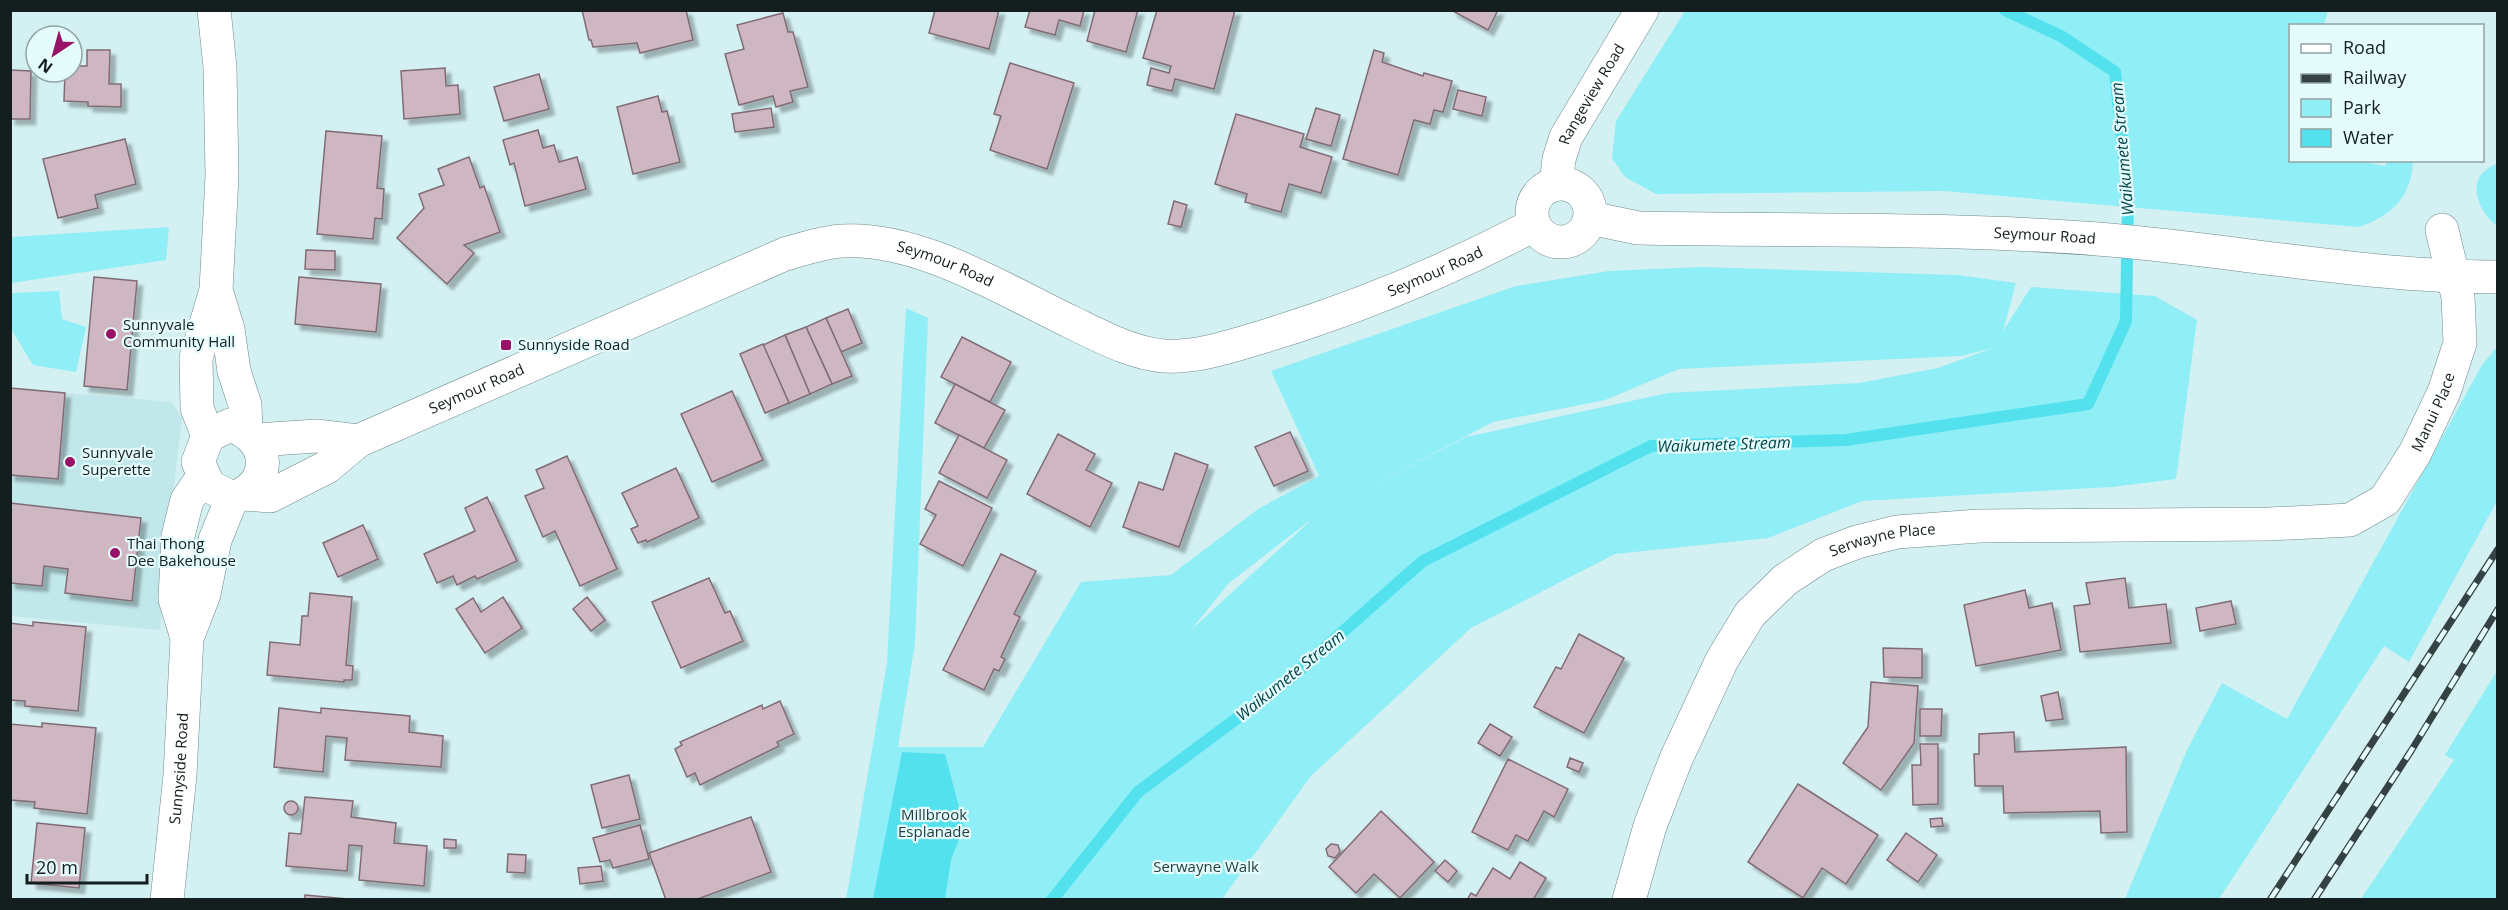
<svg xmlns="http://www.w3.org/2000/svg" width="2508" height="910" font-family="'Open Sans',sans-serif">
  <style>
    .built { fill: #c0e7ea }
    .green { fill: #90eef6; fill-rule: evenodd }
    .water { fill: #53e2ed }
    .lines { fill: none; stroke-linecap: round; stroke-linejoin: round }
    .stream { stroke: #53e2ed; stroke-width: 12 }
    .building { fill: #ceb7c1; stroke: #816c76; stroke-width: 1.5; filter: url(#shadow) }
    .minor-casing { stroke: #6f8a8c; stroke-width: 34 }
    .major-casing { stroke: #6f8a8c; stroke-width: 34 }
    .minor { stroke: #fff; stroke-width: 33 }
    .major { stroke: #fff; stroke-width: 33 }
    .rail-casing { stroke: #354243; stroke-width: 7 }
    .rail { stroke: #e5fcfd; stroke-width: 4.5; stroke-dasharray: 14; stroke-linecap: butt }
    .poi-dot { fill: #981367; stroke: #e5fcfd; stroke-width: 2 }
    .labels { text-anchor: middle; stroke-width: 4.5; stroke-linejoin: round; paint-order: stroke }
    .street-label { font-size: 15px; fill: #141e1f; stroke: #e5fcfd }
    .poi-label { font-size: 15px; fill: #141e1f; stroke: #e5fcfd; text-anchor: start }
    .park-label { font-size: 15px; fill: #243d3f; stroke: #e5fcfd }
    .water-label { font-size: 16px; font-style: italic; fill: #004448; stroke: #e5fcfd }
  </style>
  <defs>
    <filter id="shadow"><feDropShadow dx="5.5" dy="5.5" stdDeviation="1.5" flood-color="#0004"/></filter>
  </defs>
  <rect width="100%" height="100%" fill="#d3f0f2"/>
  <path class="built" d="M10 388 171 402 182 418 166 551 160 630 11 616Z"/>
  <g class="green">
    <path d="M2328 10 2324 25 2290 26V160L2359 161 2385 166 2387 161 2413 162C2411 198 2391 216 2359 227L1944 191 1656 194 1625 177 1612 158 1616 121 1685 11Z"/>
    <path d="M2497 164H2498L2497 226C2476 210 2464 175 2497 164Z"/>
    <path d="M169 227 166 260 11 283V237Z"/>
    <path d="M1701 267 1958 275 2016 283 2003 331 2031 287 2155 296 2197 320 2176 479 2112 487 1862 501 1768 538 1615 554 1471 628 1311 776 1222 899 846 900 887 663 906 308 928 318 915 643 898 747H983L1081 582 1171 575 1258 509 1319 476 1271 371 1516 286 1609 271ZM1993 348 1938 368 1859 383 1668 393 1466 437 1345 500 1493 422 1605 400 1679 369 1961 356ZM1309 521V522L1191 630 1229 583Z"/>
    <path d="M59 291 62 319 86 327 76 372 33 365 11 329V293Z"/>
    <path d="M2497 347V501L2409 662 2384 646 2219 899H2125L2187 750 2222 683 2287 719 2482 365Z"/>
    <path d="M2497 671V899H2361L2454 760 2445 755Z"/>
  </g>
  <path class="water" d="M902 752 945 754 964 826 951 860 945 899H873Z"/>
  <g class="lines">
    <path class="stream" d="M1052 900 1138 792 1287 681 1423 561 1651 446 1846 440 2088 404 2126 321 2128 198 2115 72 2061 36 2005 10"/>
  </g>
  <g class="building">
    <path d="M582 10H686L693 40 640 53 637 43 593 47 591 40H589Z"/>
    <path d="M935 10H999L989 49 929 33Z"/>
    <path d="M1030 10H1084L1080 26 1059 20 1055 35 1025 27Z"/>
    <path d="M1095 10H1138L1126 52 1087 41Z"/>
    <path d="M1157 10H1235L1214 89 1175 79 1172 91 1147 85 1151 68 1169 73 1171 66 1143 58Z"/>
    <path d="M1451 10H1498L1488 30Z"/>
    <path d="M783 13 788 32H793L808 87 790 91 793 102 776 107 773 96 739 105 725 54 744 49 737 25Z"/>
    <path d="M87 50H110L109 84H121V107L88 106V102L64 101 65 72H72V66H87Z"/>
    <path d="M1374 50 1384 53 1382 62 1423 76 1424 73 1452 81 1443 112 1434 110 1430 124 1414 120 1398 175 1343 159Z"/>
    <path d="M1010 63 1074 83 1047 169 990 150 1001 116 994 114Z"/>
    <path d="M445 68 446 86 458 85 460 114 404 119 401 71Z"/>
    <path d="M10 70 31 71 30 119H10Z"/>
    <path d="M539 74 549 109 504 121 494 87Z"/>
    <path d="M1458 90 1486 97 1482 116 1453 109Z"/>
    <path d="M658 96 662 112 667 111 680 162 633 174 617 107Z"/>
    <path d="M771 108 774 127 735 132 732 114Z"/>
    <path d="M1316 108 1340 115 1331 146 1306 139Z"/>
    <path d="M1236 114 1304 134 1300 147 1332 157 1321 193 1289 184 1281 212 1245 202 1247 194 1215 184Z"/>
    <path d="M538 130 543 148 554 145 559 162 577 157 586 189 525 206 514 163 510 165 503 140Z"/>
    <path d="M326 131 382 136 377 188 384 189 382 219 375 218 373 239 317 234Z"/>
    <path d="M125 139 136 184 95 195 98 208 58 218 43 159Z"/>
    <path d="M469 157 480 188 484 186 500 232 464 245 474 253 447 284 397 238 424 208 419 194 444 185 438 169Z"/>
    <path d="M1174 201 1187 205 1181 227 1168 224Z"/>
    <path d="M306 250 335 251V270L305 269Z"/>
    <path d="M94 277 137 281 127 390 84 386Z"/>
    <path d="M299 277 381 284 376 332 295 324Z"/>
    <path d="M848 309 862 343 841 352 826 318Z"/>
    <path d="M826 318 852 376 832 384 806 327Z"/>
    <path d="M806 327 832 384 810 394 785 335Z"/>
    <path d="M785 335 810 394 789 403 763 345Z"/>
    <path d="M962 337 1011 362 990 402 941 377Z"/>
    <path d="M763 344 789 403 765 413 740 354Z"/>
    <path d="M955 384 1005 410 984 448 935 423Z"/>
    <path d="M10 388 65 393 58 479 10 475Z"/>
    <path d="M732 391 763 460 712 482 681 414Z"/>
    <path d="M1290 432 1308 471 1274 486 1255 447Z"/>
    <path d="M1058 434 1095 454 1086 470 1112 483 1090 527 1027 494Z"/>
    <path d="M959 435 1007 460 987 498 939 473Z"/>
    <path d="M1175 453 1208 465 1179 547 1123 527 1139 482 1163 490Z"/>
    <path d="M567 456 617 569 580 586 555 531 543 537 525 496 544 488 536 470Z"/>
    <path d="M676 468 699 518 647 542 646 540 638 543 631 529 638 526 622 493Z"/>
    <path d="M939 481 992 508 963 566 920 544 936 515 925 509Z"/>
    <path d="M487 497 517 561 477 579 475 576 457 585 453 576 437 583 424 554 475 531 465 508Z"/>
    <path d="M10 503 141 518 132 601 65 593 68 569 44 566 42 586 10 583Z"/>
    <path d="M363 525 378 559 338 577 323 543Z"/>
    <path d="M1001 554 1036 571 1014 614 1020 617 1001 657 1005 659 999 671 994 669 984 690 943 670Z"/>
    <path d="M709 578 725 613 730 611 743 641 681 668 652 602Z"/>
    <path d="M2125 578 2129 608 2166 604 2171 643 2080 652 2074 606 2090 604 2086 583Z"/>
    <path d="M2025 590 2029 608 2052 603 2061 650 1976 666 1964 605Z"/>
    <path d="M310 593 352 597 346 665 353 666 352 680H344V682L267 675 270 642 300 645 302 616H308Z"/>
    <path d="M503 597 522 628 485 653 456 609 473 598 481 612Z"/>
    <path d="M587 597 605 620 591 631 573 609Z"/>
    <path d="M2231 601 2236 624 2200 631 2196 608Z"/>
    <path d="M33 622 86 627 78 711 25 706V701L10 700V623L33 626Z"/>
    <path d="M1579 634 1624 658 1584 733 1534 707 1556 667 1561 669Z"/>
    <path d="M1883 648 1922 649V678L1884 677Z"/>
    <path d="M1871 682 1918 686 1914 743 1881 790 1843 763 1868 727Z"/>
    <path d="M2058 692 2063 719 2046 721 2041 696Z"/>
    <path d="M780 701 794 734 777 742 779 746 700 785 695 773 687 777 675 749 682 745 680 742 762 705 763 709Z"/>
    <path d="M279 708 321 713V708L410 716 409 732 443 736 441 767 345 760 347 738 326 736 323 772 274 767Z"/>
    <path d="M1920 709H1942L1941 736H1920Z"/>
    <path d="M42 723 96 728 87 814 34 808 35 802 10 800V724L42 727Z"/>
    <path d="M1490 724 1512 737 1500 756 1478 743Z"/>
    <path d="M2014 732 2015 752 2126 747 2127 832 2101 833 2100 811 2004 813 2003 786H1975L1974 754H1979V734Z"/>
    <path d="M1920 744H1938V804L1913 805 1912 765H1921Z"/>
    <path d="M1570 758 1583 763 1579 772 1567 767Z"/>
    <path d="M1508 759 1568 789 1554 817 1544 811 1528 841 1516 835 1508 850 1472 832Z"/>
    <path d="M629 775 640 819 602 828 591 785Z"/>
    <path d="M1798 784 1878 835 1846 884 1822 868 1803 898 1748 862Z"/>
    <path d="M305 797 353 801 351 817 396 823 394 843 427 846 424 886 359 880 362 846 349 845 347 871 286 866 289 833 301 834Z"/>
    <circle cx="291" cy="808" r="7"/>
    <path d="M1381 811 1434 862 1400 898 1374 874 1356 893 1329 867Z"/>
    <path d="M751 817 771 872 695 900H666L649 853Z"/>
    <path d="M1942 818 1943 826 1931 827 1930 819Z"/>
    <path d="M37 823 85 828 79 888 31 883Z"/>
    <path d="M640 825 649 859 613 868 610 860 600 862 593 838Z"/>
    <path d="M1906 833 1937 855 1918 882 1887 860Z"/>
    <path d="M444 839 456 840V848H444Z"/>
    <path d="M1331 844 1338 845 1340 852 1335 858 1328 856 1326 849Z"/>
    <path d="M508 854 526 855 525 873 507 872Z"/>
    <path d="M1445 860 1457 871 1448 882 1435 871Z"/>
    <path d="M1520 862 1546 878 1533 900H1467L1471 893 1476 896 1493 868 1510 879Z"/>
    <path d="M601 866 603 881 580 884 578 868Z"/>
    <path d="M305 895 359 900H305Z"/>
  </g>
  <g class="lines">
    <g class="minor-casing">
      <g id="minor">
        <path id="s1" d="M1556 184 1559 159 1566 137 1642 10"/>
        <path d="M216 290 228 329 234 371 245 405 246 430"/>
        <path d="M208 436 197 408 196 358 216 290 222 176 220 67 214 10"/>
        <path id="s2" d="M1629 900 1650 826 1676 759 1722 660 1750 614 1785 580 1823 555 1857 542 1897 532 1979 526 2270 524 2350 520 2385 500 2415 453 2444 392 2460 343 2458 297 2442 230"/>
      </g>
    </g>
    <g class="major-casing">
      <g id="major">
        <circle cx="1561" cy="213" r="29"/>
        <path id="s3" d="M1590 218 1638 228C1795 231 1953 227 2110 240 2239 251 2367 277 2498 277"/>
        <path d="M230 425C273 439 273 486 232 498L209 486 198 462 208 436Z"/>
        <path d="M257 440 316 436 358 441"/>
        <path id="s4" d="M244 494 270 496 327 467 358 441 785 254C803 249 823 242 842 241 918 236 1004 290 1071 322 1100 336 1131 353 1164 356 1197 358 1231 346 1262 337 1355 309 1448 270 1534 225"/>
        <path d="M187 638 175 599 178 536 187 500 203 477"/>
        <path id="s5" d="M167 900 180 775 187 638 204 594 215 540 232 498"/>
      </g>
    </g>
    <use href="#minor" class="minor"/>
    <use href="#major" class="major"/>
    <g class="rail-casing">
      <g id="rail">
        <path d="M2270 900 2498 549"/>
        <path d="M2314 900 2411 751 2498 609"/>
      </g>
    </g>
    <use href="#rail" class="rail"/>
  </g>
  <g class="poi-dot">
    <circle cx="111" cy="334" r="6"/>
    <rect x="500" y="339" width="12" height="12" rx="3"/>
    <circle cx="70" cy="462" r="6"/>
    <circle cx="115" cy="553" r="6"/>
  </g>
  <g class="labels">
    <g class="street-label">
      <text dy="5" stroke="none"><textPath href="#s1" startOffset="98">Rangeview Road</textPath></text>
      <text dy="5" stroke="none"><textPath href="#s3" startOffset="456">Seymour Road</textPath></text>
      <text dy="5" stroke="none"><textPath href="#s4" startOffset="762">Seymour Road</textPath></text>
      <text dy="5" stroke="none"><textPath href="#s4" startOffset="1286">Seymour Road</textPath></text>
      <text dy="5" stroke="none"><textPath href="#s4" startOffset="260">Seymour Road</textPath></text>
      <text dy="5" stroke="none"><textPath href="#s2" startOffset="1078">Manui Place</textPath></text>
      <text dy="5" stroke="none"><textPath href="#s2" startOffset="468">Serwayne Place</textPath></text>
      <text dy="5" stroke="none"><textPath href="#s5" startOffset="132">Sunnyside Road</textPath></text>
    </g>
    <g class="poi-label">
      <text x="123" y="330">Sunnyvale<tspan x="123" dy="17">Community Hall</tspan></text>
      <text x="518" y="350">Sunnyside Road</text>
      <text x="82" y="458">Sunnyvale<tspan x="82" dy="17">Superette</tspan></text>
      <text x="127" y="549">Thai Thong<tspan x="127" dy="17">Dee Bakehouse</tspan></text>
    </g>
    <g class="park-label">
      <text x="934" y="820">Millbrook<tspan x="934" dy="17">Esplanade</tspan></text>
      <text x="1206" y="872">Serwayne Walk</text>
    </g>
    <g class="water-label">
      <text transform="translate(2122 149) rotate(-95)" y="6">Waikumete Stream</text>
      <text transform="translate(1724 444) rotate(-2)" y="6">Waikumete Stream</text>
      <text transform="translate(1290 675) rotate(-39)" y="6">Waikumete Stream</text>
    </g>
  </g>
  <rect width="2508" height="910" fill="none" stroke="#141e1f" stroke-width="24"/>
  <rect x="2289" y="24" width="195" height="138" fill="#e5fcfd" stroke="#91a3a4" stroke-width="1.5"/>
  <rect x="2301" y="44" width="30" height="9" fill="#ffffff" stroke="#91a3a4" stroke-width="1.5"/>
  <text x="2343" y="54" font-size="18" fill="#141e1f">Road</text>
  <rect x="2301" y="74" width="30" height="9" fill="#354243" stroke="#91a3a4" stroke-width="1.5"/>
  <text x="2343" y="84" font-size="18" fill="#141e1f">Railway</text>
  <rect x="2301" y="99" width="30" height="18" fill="#90eef6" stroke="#91a3a4" stroke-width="1.5"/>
  <text x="2343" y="114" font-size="18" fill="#141e1f">Park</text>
  <rect x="2301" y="129" width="30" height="18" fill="#53e2ed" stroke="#91a3a4" stroke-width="1.5"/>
  <text x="2343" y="144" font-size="18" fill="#141e1f">Water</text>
  <g transform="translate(54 54) rotate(216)"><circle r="28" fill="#e5fcfd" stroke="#91a3a4" stroke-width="1.5"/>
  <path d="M0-4.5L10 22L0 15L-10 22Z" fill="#981367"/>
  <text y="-9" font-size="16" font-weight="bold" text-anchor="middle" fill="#141e1f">N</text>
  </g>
  <path d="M27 874v9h120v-9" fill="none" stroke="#141e1f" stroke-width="3"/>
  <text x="36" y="874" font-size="18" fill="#141e1f" stroke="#e5fcfd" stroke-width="4.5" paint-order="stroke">20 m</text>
</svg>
